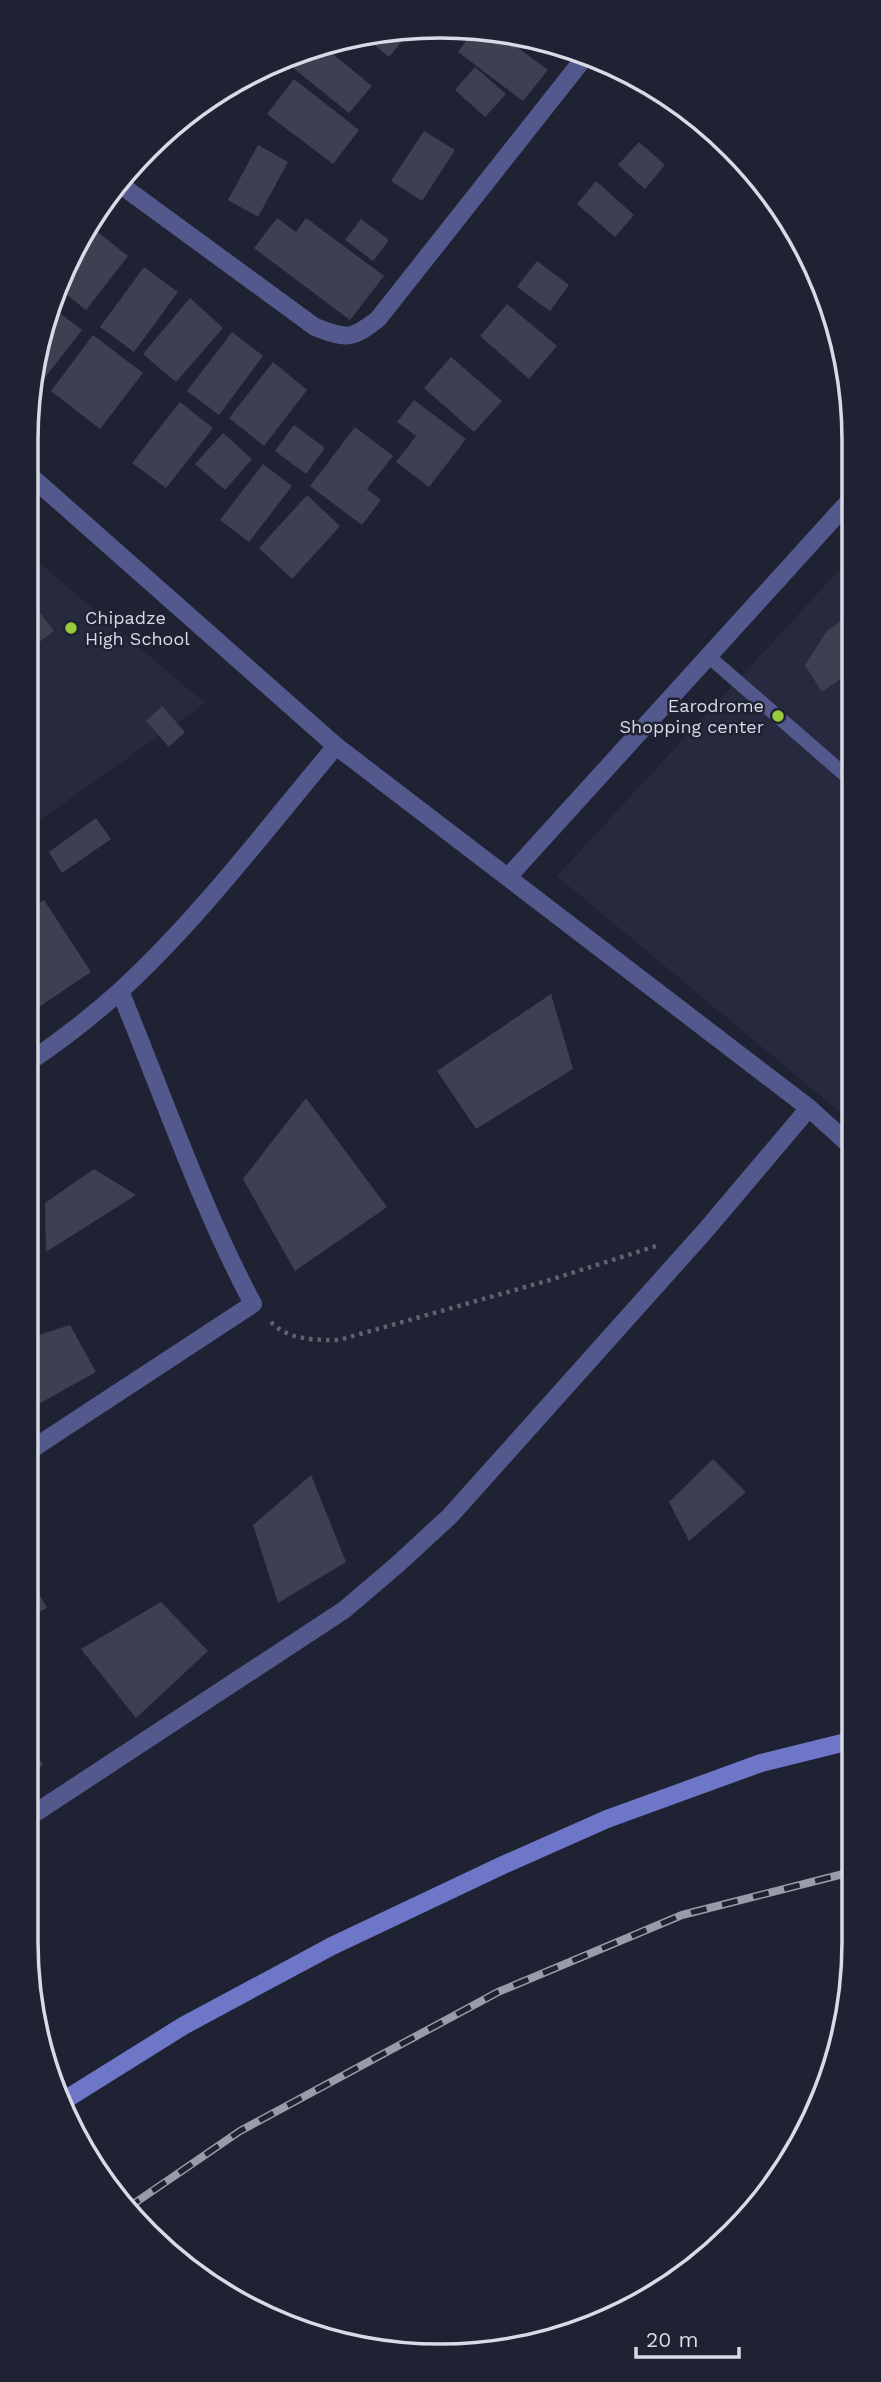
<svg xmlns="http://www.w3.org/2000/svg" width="881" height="2382" font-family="'Work Sans',sans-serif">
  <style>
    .built { fill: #272a3f }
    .building { fill: #3e4052 }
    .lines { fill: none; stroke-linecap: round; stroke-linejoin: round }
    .path { stroke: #606271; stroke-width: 4.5; stroke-dasharray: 3.5 5; stroke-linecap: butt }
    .service { stroke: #53598c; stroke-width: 14 }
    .minor { stroke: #53598c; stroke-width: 18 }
    .tertiary { stroke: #53598c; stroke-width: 18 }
    .secondary { stroke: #6e76c8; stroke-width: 18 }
    .rail-casing { stroke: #999ba8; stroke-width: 8 }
    .rail { stroke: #1f2232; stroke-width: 5; stroke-dasharray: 16; stroke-linecap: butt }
    .poi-dot { fill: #96cc3a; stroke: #1f2232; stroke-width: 2.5 }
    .labels { text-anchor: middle; stroke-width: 5; stroke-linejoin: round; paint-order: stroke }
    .poi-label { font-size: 18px; fill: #d8dae5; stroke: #1f2232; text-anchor: start }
    .rim { fill: none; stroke: #d8dae5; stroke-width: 3.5 }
  </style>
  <rect width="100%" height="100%" fill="#1f2232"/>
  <g class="built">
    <path d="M26 552 205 703 26 830Z"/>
    <path d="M852 556 853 1123 557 876Z"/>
  </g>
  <g class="building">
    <path d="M387 30 410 31 389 57 365 37Z"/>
    <path d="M430 33 445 34 438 41Z"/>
    <path d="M470 35 505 38 548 70 523 101 458 52Z"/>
    <path d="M328 50 372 86 349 113 292 67 298 60Z"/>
    <path d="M475 67 506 94 485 117 455 90Z"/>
    <path d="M294 79 359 130 333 164 267 114Z"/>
    <path d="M424 131 455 150 422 201 391 181Z"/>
    <path d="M639 142 665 165 645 189 618 165Z"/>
    <path d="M258 145 288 162 258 217 228 200Z"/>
    <path d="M596 181 634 215 615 237 577 204Z"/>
    <path d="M277 218 296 232 306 218 384 276 350 320 254 248Z"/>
    <path d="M361 219 389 240 373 261 345 240Z"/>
    <path d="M95 230 128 256 86 310 61 290 85 243Z"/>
    <path d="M537 261 569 285 550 311 517 287Z"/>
    <path d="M144 267 178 292 134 352 100 327Z"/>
    <path d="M190 298 223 328 176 382 143 354Z"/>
    <path d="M507 304 557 346 529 379 480 336Z"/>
    <path d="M53 308 82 330 36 389 33 387 40 333Z"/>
    <path d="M232 332 263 356 219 415 187 391Z"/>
    <path d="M93 335 143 373 100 429 51 391Z"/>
    <path d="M451 357 502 401 474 432 424 388Z"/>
    <path d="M273 362 307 390 264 446 229 418Z"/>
    <path d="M414 400 466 439 429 487 396 462 416 436 397 422Z"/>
    <path d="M180 402 213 428 166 488 132 463Z"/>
    <path d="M294 425 325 448 306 474 275 451Z"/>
    <path d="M355 427 393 456 367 489 381 500 362 525 310 486Z"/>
    <path d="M223 433 252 459 225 490 195 464Z"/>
    <path d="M263 464 292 486 249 542 220 520Z"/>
    <path d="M307 495 340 526 292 579 259 548Z"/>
    <path d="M26 595 54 631 26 652Z"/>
    <path d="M852 613V671L822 692 805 665 827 631Z"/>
    <path d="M162 706 185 732 169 747 146 721Z"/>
    <path d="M96 818 111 839 62 873 49 852Z"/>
    <path d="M44 900 91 972 30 1013 26 1008V966L30 964 26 959V912Z"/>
    <path d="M551 994 573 1069 476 1129 437 1071Z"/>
    <path d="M306 1098 387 1207 295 1271 243 1179Z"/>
    <path d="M94 1169 136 1195 46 1252 45 1203Z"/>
    <path d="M70 1325 96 1372 26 1411V1339Z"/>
    <path d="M713 1459 746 1492 689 1541 669 1502Z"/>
    <path d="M311 1475 346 1562 278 1603 253 1525Z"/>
    <path d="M26 1571 47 1608 26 1619Z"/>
    <path d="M161 1602 208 1651 136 1718 81 1649Z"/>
    <path d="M26 1735 43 1765 26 1778Z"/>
  </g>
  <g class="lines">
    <path class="path" d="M271 1322C288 1340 314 1340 339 1340L550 1280 656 1246"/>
    <path class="service" d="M707 655 852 781"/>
    <g class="minor">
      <path d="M118 183 315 327C347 339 351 340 378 319L585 57"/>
      <path d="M26 1064C59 1042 90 1018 119 992 198 920 267 828 336 746"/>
      <path d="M26 1453 253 1304C200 1204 163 1095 120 991"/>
      <path d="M26 1819 344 1610 398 1564 450 1516 705 1231 809 1108"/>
    </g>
    <g class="tertiary">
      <path d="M26 472 336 746 809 1108 853 1148"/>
      <path d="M508 877 851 499"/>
    </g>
    <path class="secondary" d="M63 2101 183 2026 332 1946 503 1865 607 1819 761 1763 854 1740"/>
    <g class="rail-casing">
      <path id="rail" d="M126 2209 240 2131 498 1992 682 1915 855 1871"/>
    </g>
    <use href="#rail" class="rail"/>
  </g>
  <g class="poi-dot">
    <circle cx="71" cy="628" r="7"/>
    <circle cx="778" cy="716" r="7"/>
  </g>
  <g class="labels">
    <g class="poi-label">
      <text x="85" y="624">Chipadze<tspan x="85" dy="21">High School</tspan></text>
      <text x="764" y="712" text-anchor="end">Earodrome<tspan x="764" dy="21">Shopping center</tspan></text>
    </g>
  </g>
  <path d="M0 0H881V2382H0ZM440 38H440A402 402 0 0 1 842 440V1942A402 402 0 0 1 440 2344H440A402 402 0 0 1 38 1942V440A402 402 0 0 1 440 38Z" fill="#1f2232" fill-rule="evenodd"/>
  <path class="rim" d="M440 38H440A402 402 0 0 1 842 440V1942A402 402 0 0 1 440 2344H440A402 402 0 0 1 38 1942V440A402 402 0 0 1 440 38Z"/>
  <path d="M636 2347v10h103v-10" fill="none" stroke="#d8dae5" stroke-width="3.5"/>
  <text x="646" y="2347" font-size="21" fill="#d8dae5" stroke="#1f2232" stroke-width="5" paint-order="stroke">20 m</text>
</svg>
